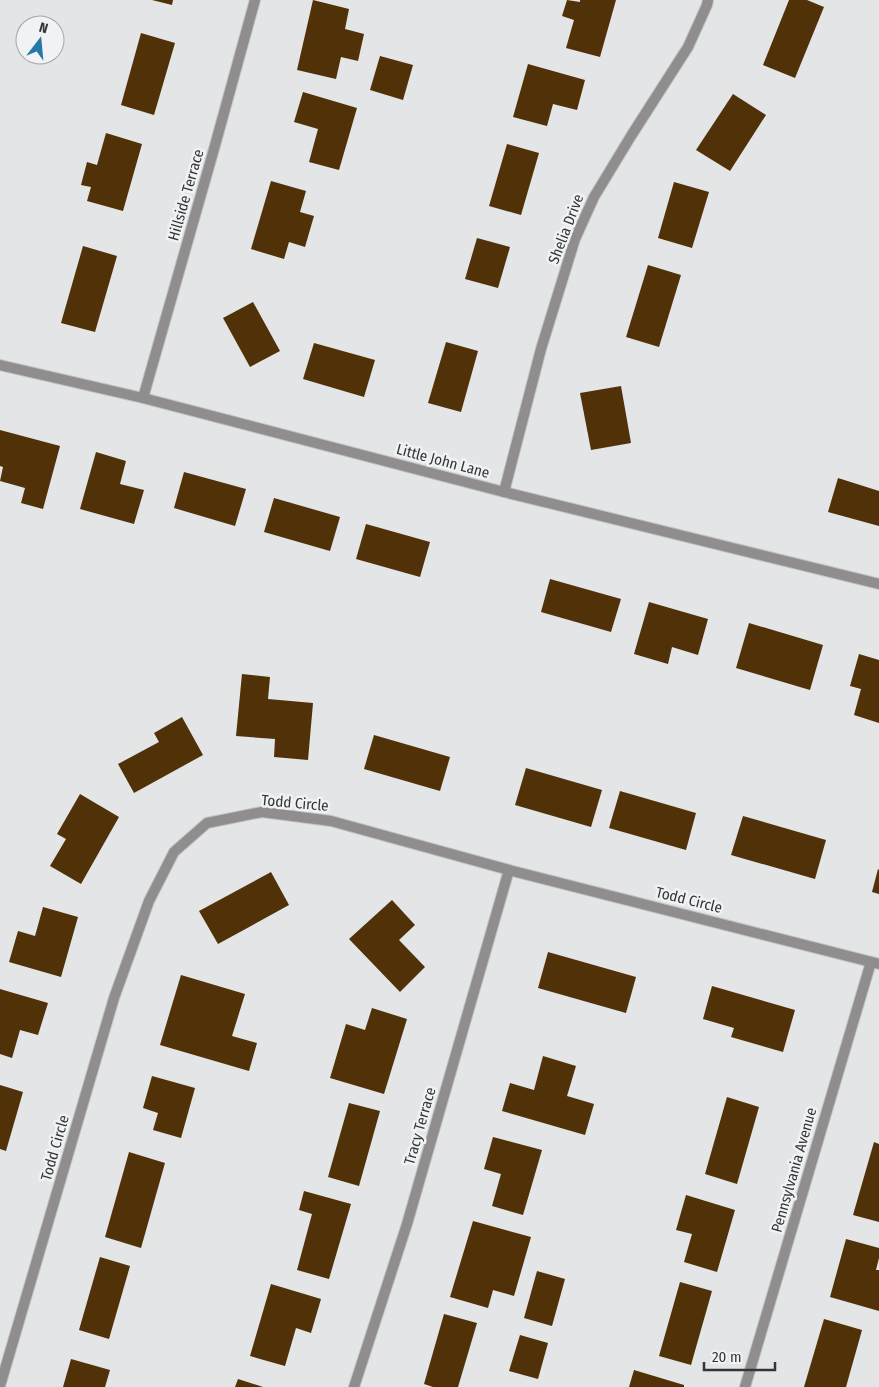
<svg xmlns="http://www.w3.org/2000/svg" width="879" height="1387" font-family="'Fira Sans Condensed',sans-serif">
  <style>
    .building { fill: #513107 }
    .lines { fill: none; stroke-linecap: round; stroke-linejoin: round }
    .street-casing { stroke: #c0c2c4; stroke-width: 12 }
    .street { stroke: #8f8d8d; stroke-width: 10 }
    .labels { text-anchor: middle; stroke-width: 5; stroke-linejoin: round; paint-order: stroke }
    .street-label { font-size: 15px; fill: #343536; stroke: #f0f2f4 }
  </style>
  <rect width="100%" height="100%" fill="#e3e5e7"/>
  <g class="building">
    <path d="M152 0H173L172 5Z"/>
    <path d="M313 0 349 9 345 29 364 34 358 61 341 57 336 79 297 70Z"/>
    <path d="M567 0 580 2V0H616L600 57 566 48 574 20 562 16Z"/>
    <path d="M789 0H807L824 7 795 78 763 65Z"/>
    <path d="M141 33 175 43 154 115 121 105Z"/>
    <path d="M380 56 413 65 403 100 370 90Z"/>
    <path d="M528 64 585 80 577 110 553 104 547 126 513 117Z"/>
    <path d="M303 92 357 108 339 170 309 162 318 129 294 122Z"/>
    <path d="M733 94 766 115 730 171 696 150Z"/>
    <path d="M106 133 142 144 123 211 87 201 91 187 81 185 87 162 97 165Z"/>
    <path d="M507 144 539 153 521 215 489 206Z"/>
    <path d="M271 181 306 191 300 212 314 216 305 247 289 242 284 259 251 249Z"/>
    <path d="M674 182 709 192 692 248 658 238Z"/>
    <path d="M477 238 510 247 498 288 465 279Z"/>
    <path d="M83 246 117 256 95 332 61 323Z"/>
    <path d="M648 265 681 275 659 347 626 337Z"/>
    <path d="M253 302 280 351 250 367 223 318Z"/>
    <path d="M446 342 478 351 461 412 428 403Z"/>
    <path d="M314 343 375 360 364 397 303 379Z"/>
    <path d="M621 386 631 443 591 450 580 393Z"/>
    <path d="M0 430 60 446 43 509 21 503 25 488 0 481 3 467 0 466Z"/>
    <path d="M96 452 126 461 120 484 144 490 134 524 80 509Z"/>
    <path d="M184 472 246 489 235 526 174 508Z"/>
    <path d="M838 478 879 491V526L828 512Z"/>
    <path d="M274 498 340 517 330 551 264 532Z"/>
    <path d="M366 524 430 542 420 577 356 559Z"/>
    <path d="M550 579 621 599 611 632 541 612Z"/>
    <path d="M649 602 708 619 698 655 672 647 668 664 634 654Z"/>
    <path d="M749 623 823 645 810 690 736 668Z"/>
    <path d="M859 654 879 660V723L854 715 861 689 850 686Z"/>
    <path d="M242 674 270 677 268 699 313 703 308 760 274 757 275 739 236 736Z"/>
    <path d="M182 717 203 755 134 793 118 764 159 742 154 733Z"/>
    <path d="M374 735 450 757 440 791 364 769Z"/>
    <path d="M526 768 602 790 591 827 515 805Z"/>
    <path d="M620 791 696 813 686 850 609 828Z"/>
    <path d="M80 794 119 817 81 884 50 866 66 839 57 834Z"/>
    <path d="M743 816 826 840 815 879 731 855Z"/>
    <path d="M878 869 879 870V894L872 892Z"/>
    <path d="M271 872 289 905 218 944 199 911Z"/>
    <path d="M392 900 415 925 399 940 425 967 400 992 349 939Z"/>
    <path d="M43 907 78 917 61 977 9 962 18 931 35 936Z"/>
    <path d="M548 952 636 977 626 1013 538 988Z"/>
    <path d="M181 975 245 994 232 1036 257 1043 249 1071 160 1045Z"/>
    <path d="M712 986 795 1010 783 1052 731 1037 734 1028 703 1019Z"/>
    <path d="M0 989 48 1003 38 1035 20 1030 12 1058 0 1054Z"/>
    <path d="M372 1008 407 1019 384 1094 330 1078 346 1024 365 1030Z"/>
    <path d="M543 1056 576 1066 567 1096 594 1104 585 1135 502 1111 510 1083 534 1090Z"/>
    <path d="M152 1076 195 1088 181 1138 153 1130 158 1113 143 1108Z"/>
    <path d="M0 1085 23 1092 6 1151 0 1149Z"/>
    <path d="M727 1097 759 1107 737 1184 705 1174Z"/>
    <path d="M349 1103 380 1111 359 1186 328 1177Z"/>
    <path d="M493 1137 542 1150 523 1215 492 1206 501 1174 484 1169Z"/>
    <path d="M874 1142 879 1144V1222L853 1215Z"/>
    <path d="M129 1152 165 1163 141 1248 105 1237Z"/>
    <path d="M304 1191 351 1204 329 1279 297 1270 312 1214 299 1210Z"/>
    <path d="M686 1195 735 1210 717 1272 684 1262 692 1234 676 1230Z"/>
    <path d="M473 1221 531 1237 514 1296 493 1290 488 1308 450 1297Z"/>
    <path d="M846 1239 879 1248V1258L876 1270H879V1311L830 1297Z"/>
    <path d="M100 1257 130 1266 109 1339 79 1330Z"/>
    <path d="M537 1271 565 1279 552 1326 524 1318Z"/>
    <path d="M680 1282 712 1291 691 1365 659 1356Z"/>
    <path d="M271 1284 321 1299 311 1333 296 1328 285 1366 250 1356Z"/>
    <path d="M444 1314 477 1323 458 1387H433L424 1384Z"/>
    <path d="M824 1319 862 1330 846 1387H804Z"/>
    <path d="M520 1335 548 1343 538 1379 509 1371Z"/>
    <path d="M71 1359 110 1370 105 1387H63Z"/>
    <path d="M634 1370 684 1385V1387H629Z"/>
    <path d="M238 1379 263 1387H235Z"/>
  </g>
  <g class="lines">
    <g class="street-casing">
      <g id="street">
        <path d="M0 365 143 398 504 492 879 584"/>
        <path d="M143 398 214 149 255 0"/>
        <path d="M504 492 541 349 575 239 594 197 631 136 688 47 707 5 708 0"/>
        <path d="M0 1386 114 998 149 901 174 852 207 823 262 812 331 821 509 870 879 964"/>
        <path d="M354 1387 407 1224 509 870"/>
        <path d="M745 1387 871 962"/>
      </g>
    </g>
    <use href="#street" class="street"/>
  </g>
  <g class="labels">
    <g class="street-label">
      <text transform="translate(186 195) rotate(-74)" y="5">Hillside Terrace</text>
      <text transform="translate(566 229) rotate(-69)" y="5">Shelia Drive</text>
      <text transform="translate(443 461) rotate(15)" y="5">Little John Lane</text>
      <text transform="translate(295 803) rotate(5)" y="5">Todd Circle</text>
      <text transform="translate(689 900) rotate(14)" y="5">Todd Circle</text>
      <text transform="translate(420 1126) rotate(-74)" y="5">Tracy Terrace</text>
      <text transform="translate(55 1148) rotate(-74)" y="5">Todd Circle</text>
      <text transform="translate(794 1170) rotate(-74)" y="5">Pennsylvania Avenue</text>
    </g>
  </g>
  <g transform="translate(40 40) rotate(16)"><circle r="24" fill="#f0f2f4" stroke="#a5a6a8"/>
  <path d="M0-4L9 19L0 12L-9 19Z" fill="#2678a9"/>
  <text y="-8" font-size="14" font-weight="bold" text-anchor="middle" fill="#343536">N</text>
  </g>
  <path d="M704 1362v8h71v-8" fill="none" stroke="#343536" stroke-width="2.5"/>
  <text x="712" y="1362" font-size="15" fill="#343536" stroke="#f0f2f4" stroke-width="4" paint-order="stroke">20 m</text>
</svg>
